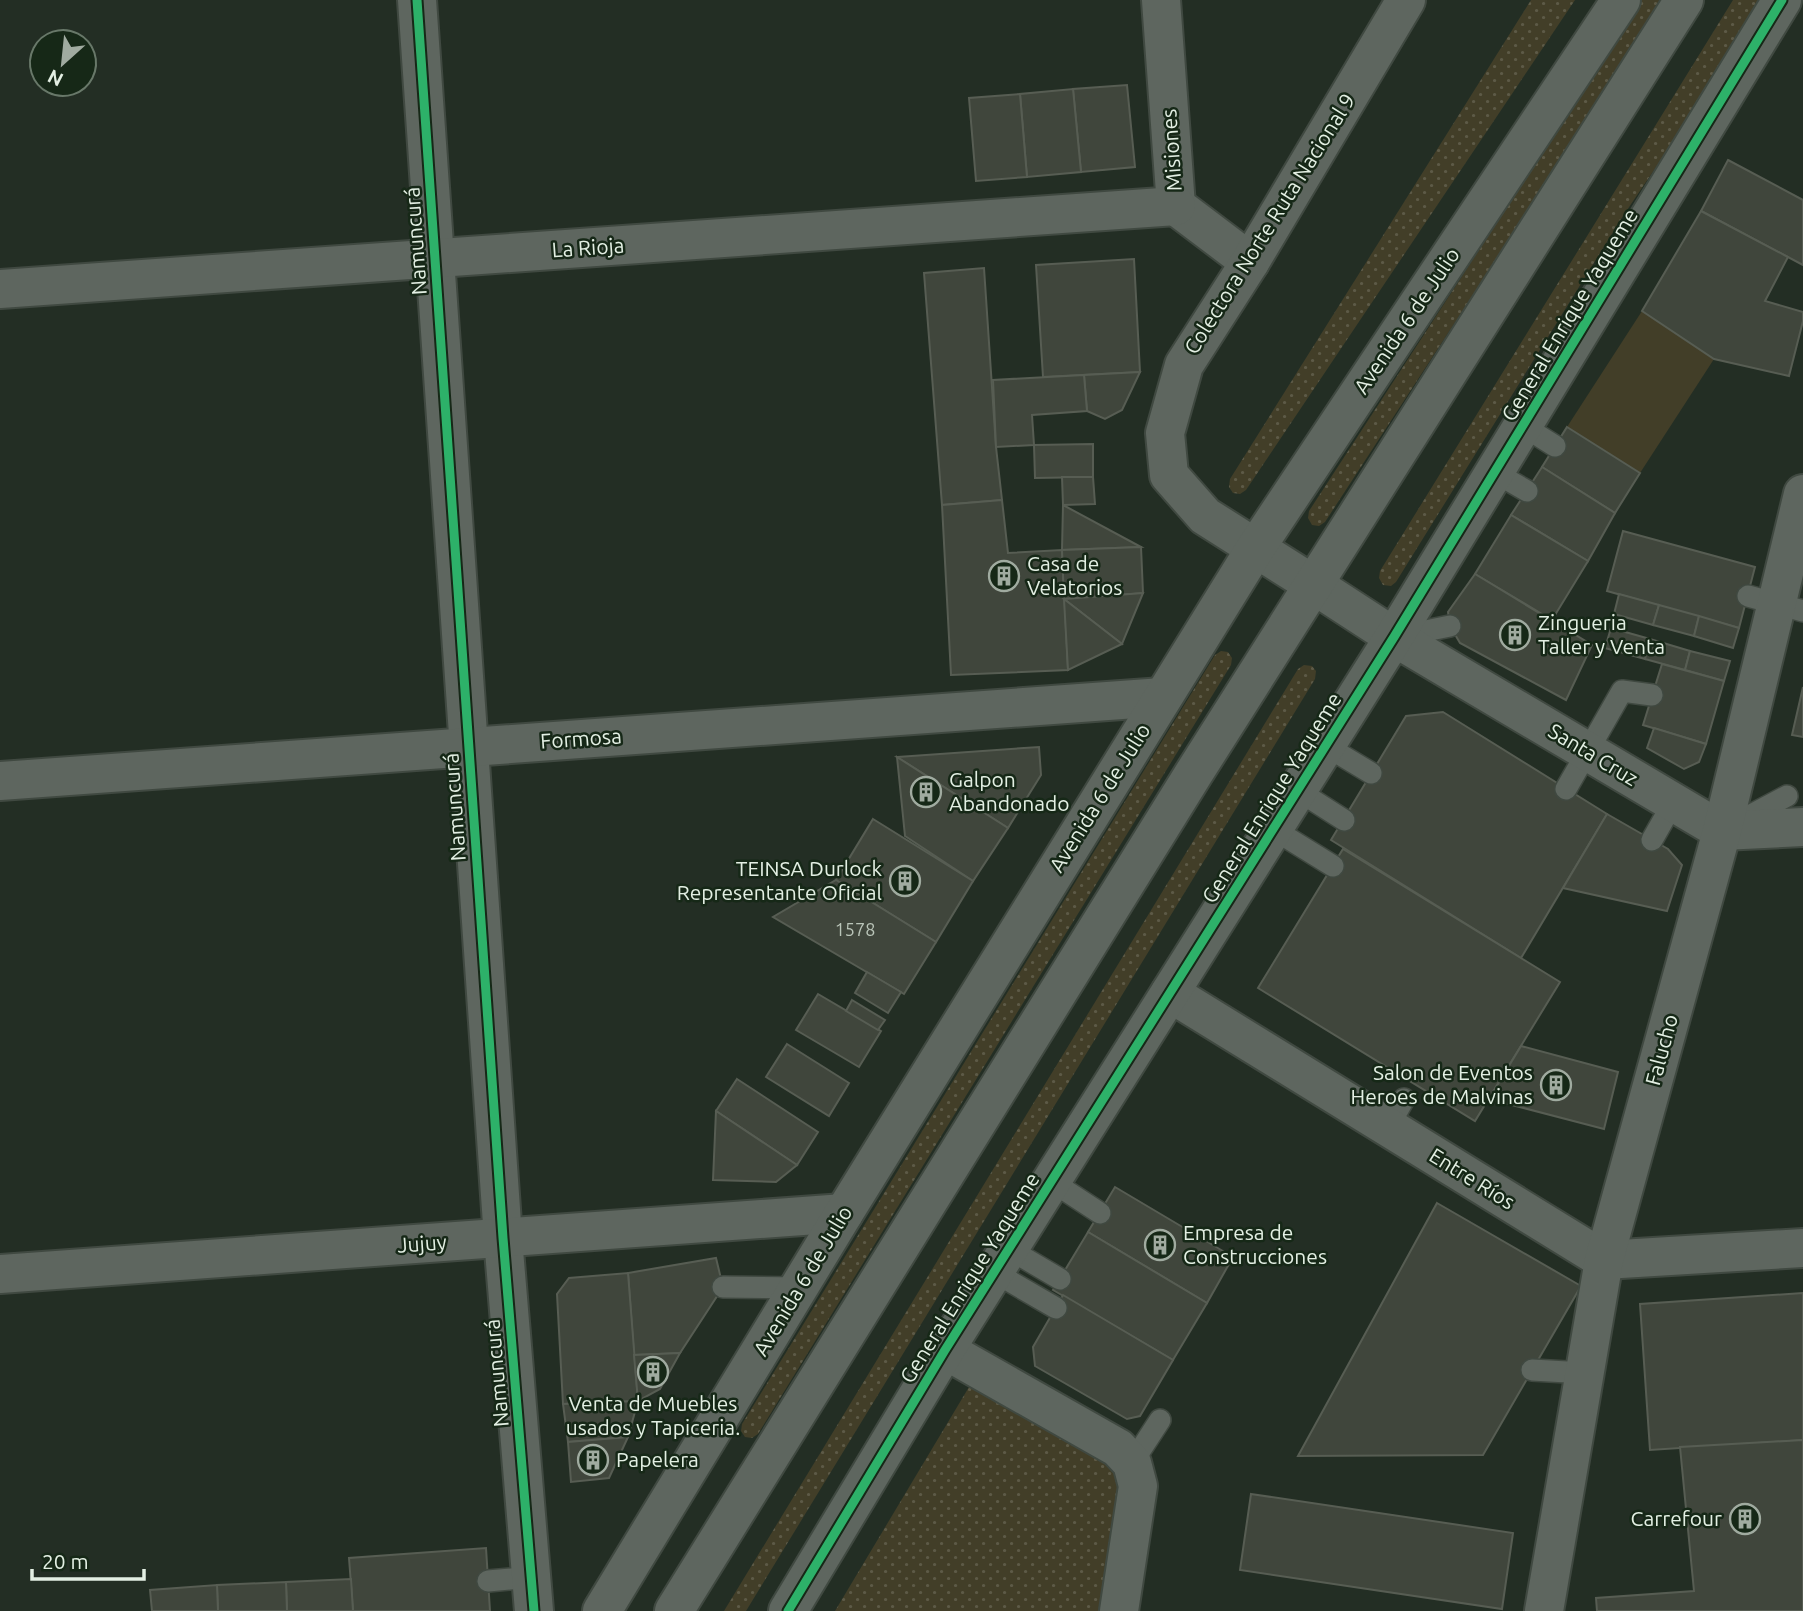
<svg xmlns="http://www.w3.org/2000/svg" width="1803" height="1611" font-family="Ubuntu,sans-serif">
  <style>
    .green { fill: url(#green-dots) }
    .pitch { fill: #423e28 }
    .building { fill: #40463c; stroke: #575d53; stroke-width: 2 }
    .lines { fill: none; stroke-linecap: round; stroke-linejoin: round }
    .lane-casing { stroke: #404941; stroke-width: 24 }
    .street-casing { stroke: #404941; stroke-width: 42 }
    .secondary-casing { stroke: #404941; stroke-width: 42 }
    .lane { stroke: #5e665f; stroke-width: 21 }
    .street { stroke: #5e665f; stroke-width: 38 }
    .secondary { stroke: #5e665f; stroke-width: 38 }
    .cycleway-casing { stroke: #162817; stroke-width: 13 }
    .cycleway { stroke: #2db169; stroke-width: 9 }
    .labels { text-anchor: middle; stroke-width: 5; stroke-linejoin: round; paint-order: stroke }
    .number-label { font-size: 18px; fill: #bac5b9 }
    .street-label { font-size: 21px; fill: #e3efe3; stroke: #162817 }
    .poi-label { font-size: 21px; fill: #e3efe3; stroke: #162817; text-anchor: start }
  </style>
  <defs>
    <pattern id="green-dots" width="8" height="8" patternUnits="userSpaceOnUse" patternTransform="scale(1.75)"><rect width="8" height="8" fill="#423e28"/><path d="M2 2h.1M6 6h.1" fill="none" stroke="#5d5a47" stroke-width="1.8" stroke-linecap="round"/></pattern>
  </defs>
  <rect width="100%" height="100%" fill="#232e24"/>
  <g class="green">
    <path d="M1531 0H1575L1246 490 1240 494 1233 493 1229 487 1230 479Z"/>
    <path d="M1642 0H1665L1325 522 1319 526 1312 525 1308 518 1309 511Z"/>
    <path d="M1733 0H1769L1623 216 1396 582 1391 586 1383 585 1379 578 1380 571Z"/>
    <path d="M1221 651 1228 652 1232 658 1231 665 758 1434 752 1438 745 1437 741 1431 742 1424 1215 655Z"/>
    <path d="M1304 665 1312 666 1316 671 1315 679 746 1611H724L1298 669Z"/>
    <path d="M972 1382 1123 1472 1102 1611H835Z"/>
  </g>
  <path class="pitch" d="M1642 311 1714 359 1640 473 1567 427Z"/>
  <g class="building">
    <path d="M1127 85 1135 167 1081 172 1073 89Z"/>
    <path d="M1073 89 1081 172 1027 177 1020 94Z"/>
    <path d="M1020 94 1027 177 976 181 969 98Z"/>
    <path d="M1728 160 1803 200V265L1701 211Z"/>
    <path d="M1701 211 1788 257 1765 301 1803 312V321L1789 376 1714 359 1642 311Z"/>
    <path d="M1134 259 1140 372 1043 377 1036 265Z"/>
    <path d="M984 268 996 447 1002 500 942 505 924 273Z"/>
    <path d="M1140 372 1122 410 1105 419 1087 411 1084 375Z"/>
    <path d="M1084 375 1087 411 1032 415 1034 445 996 447 993 380Z"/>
    <path d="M1567 427 1640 473 1615 513 1542 467Z"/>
    <path d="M1093 444V477L1035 478 1034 445Z"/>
    <path d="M1542 467 1615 513 1588 561 1511 515Z"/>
    <path d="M1062 477H1093L1095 504 1063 505Z"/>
    <path d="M1002 500 1008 553 1062 550 1068 670 951 675 942 505Z"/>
    <path d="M1063 505 1141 547 1062 550Z"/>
    <path d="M1511 515 1588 561 1552 620 1475 574Z"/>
    <path d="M1623 531 1755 567 1739 628 1607 591Z"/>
    <path d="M1141 547 1143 593 1064 599 1062 550Z"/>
    <path d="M1475 574 1592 645 1566 700 1460 643 1450 626 1448 612Z"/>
    <path d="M1143 593 1122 644 1064 599Z"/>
    <path d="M1619 594 1659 605 1653 625 1614 614Z"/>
    <path d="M1064 599 1122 644 1068 670Z"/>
    <path d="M1659 605 1699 616 1694 636 1653 625Z"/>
    <path d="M1699 616 1739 628 1733 648 1694 636Z"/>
    <path d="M1611 628 1650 639 1645 659 1605 648Z"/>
    <path d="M1650 639 1690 651 1685 670 1645 659Z"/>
    <path d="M1690 651 1730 661 1724 681 1685 670Z"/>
    <path d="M1662 664 1724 681 1706 744 1643 725Z"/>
    <path d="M1803 687V737L1792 735Z"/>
    <path d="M1443 712 1607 814 1521 958 1331 840 1406 716Z"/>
    <path d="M1654 728 1706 744 1699 762 1684 769 1647 748Z"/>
    <path d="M1039 747 1041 775 1008 828 897 757Z"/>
    <path d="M897 757 1008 828 973 881 905 836Z"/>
    <path d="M1607 814 1668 849 1682 865 1667 911 1563 888Z"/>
    <path d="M873 819 973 881 936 942 836 880Z"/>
    <path d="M1343 849 1560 982 1475 1121 1258 988Z"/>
    <path d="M836 880 936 942 904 994 773 917Z"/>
    <path d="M867 972 901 992 888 1013 855 993Z"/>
    <path d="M818 994 881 1031 859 1067 796 1030Z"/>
    <path d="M852 1000 885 1020 878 1030 846 1011Z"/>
    <path d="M787 1044 849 1083 829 1116 766 1077Z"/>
    <path d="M1521 1046 1618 1072 1604 1129 1489 1099Z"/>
    <path d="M737 1079 818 1132 797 1165 716 1111Z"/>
    <path d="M716 1111 797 1165 776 1182 713 1180Z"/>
    <path d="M1115 1187 1233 1257 1207 1303 1088 1232Z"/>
    <path d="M1437 1203 1581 1286 1483 1455 1298 1456Z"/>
    <path d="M1088 1232 1207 1303 1173 1360 1053 1290Z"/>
    <path d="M716 1258 723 1287 680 1353 634 1355 628 1273Z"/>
    <path d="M628 1273 638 1401 563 1404 557 1294 569 1278Z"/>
    <path d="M1803 1293V1440L1650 1450 1640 1304Z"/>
    <path d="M1063 1295 1173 1360 1140 1416 1127 1419 1035 1366 1033 1347Z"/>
    <path d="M680 1353 660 1389 638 1401 634 1355Z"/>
    <path d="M638 1401 628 1437 568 1442 563 1404Z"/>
    <path d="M628 1437 609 1478 571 1482 568 1442Z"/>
    <path d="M1803 1440V1611H1597L1596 1598 1694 1591 1680 1447Z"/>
    <path d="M1251 1494 1513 1533 1502 1609 1240 1570Z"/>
    <path d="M486 1548 490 1611H353L349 1558Z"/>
    <path d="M351 1579 353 1611H287L286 1582Z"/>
    <path d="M286 1582 287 1611H218L217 1585Z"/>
    <path d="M217 1585 218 1611H152L150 1590Z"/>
  </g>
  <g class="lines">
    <g class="lane-casing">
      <g id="lane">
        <path d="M1523 426 1555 446"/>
        <path d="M1494 472 1527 491"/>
        <path d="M1748 596 1803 611"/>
        <path d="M1396 637 1450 626"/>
        <path d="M1326 746 1371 773"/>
        <path d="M1566 789 1622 691 1652 695"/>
        <path d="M1297 790 1344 820"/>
        <path d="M1736 823 1787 796"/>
        <path d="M1273 829 1333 866"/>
        <path d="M1652 840 1673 803"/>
        <path d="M1388 1127 1404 1099"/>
        <path d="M1051 1181 1100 1213"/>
        <path d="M1009 1249 1060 1279"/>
        <path d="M994 1272 1056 1308"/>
        <path d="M723 1287 799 1288"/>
        <path d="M1532 1370 1585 1373"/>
        <path d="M1132 1463 1160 1420"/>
        <path d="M488 1581 532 1577"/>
      </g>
    </g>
    <g class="street-casing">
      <g id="street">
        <path d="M417 0 503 1238 534 1611"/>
        <path d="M1161 0 1176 206 1250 262"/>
        <path d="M0 289 1176 206"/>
        <path d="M1314 585 1394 637 1722 831 1803 827"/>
        <path d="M0 781 1163 697"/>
        <path d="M1170 993 1604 1260 1803 1248"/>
        <path d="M0 1274 844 1213"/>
        <path d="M945 1350 1118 1448 1132 1463 1138 1486 1119 1611"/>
        <path d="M788 1611 945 1350 1394 637 1782 0"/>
        <path d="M1544 1611 1604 1260 1722 831 1803 494"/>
      </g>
    </g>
    <g class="secondary-casing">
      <g id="secondary">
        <path d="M1314 585 1205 516 1169 475 1165 433 1184 365 1250 262 1406 0"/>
        <path d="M602 1611 844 1213 1255 549 1621 0"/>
        <path d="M674 1611 1194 773 1684 0"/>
      </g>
    </g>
    <use href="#lane" class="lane"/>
    <use href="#street" class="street"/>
    <use href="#secondary" class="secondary"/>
    <g class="cycleway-casing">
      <g id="cycleway">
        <path d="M417 0 503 1238 534 1611"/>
        <path d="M788 1611 945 1350 1394 637 1782 0"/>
      </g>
    </g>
    <use href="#cycleway" class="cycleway"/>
  </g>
  <defs>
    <g id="building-ring" transform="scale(1.575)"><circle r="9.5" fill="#162817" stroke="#a0aba0" stroke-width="1.5"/><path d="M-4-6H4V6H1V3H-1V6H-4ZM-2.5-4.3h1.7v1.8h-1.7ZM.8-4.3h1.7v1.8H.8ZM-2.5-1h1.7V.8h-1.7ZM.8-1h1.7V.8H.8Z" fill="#a0aba0"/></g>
  </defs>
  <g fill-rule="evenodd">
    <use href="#building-ring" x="1004" y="576"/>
    <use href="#building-ring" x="1515" y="635"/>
    <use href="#building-ring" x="926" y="792"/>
    <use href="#building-ring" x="905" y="881"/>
    <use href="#building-ring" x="1556" y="1085"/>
    <use href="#building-ring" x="1160" y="1245"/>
    <use href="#building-ring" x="653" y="1372"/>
    <use href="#building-ring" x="593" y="1460"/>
    <use href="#building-ring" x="1745" y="1519"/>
  </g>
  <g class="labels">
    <g class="number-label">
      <text x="855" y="936">1578</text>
    </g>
    <g class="street-label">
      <text transform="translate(1172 150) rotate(-94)" y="7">Misiones</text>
      <text transform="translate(1270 224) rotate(-58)" y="7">Colectora Norte Ruta Nacional 9</text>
      <text transform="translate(416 241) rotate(-94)" y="7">Namuncurá</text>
      <text transform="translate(588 248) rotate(-4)" y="7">La Rioja</text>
      <text transform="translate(1570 315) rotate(-59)" y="7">General Enrique Yaqueme</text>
      <text transform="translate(1407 321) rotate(-56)" y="7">Avenida 6 de Julio</text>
      <text transform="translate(581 739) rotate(-4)" y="7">Formosa</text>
      <text transform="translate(1593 755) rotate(31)" y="7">Santa Cruz</text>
      <text transform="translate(1100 798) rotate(-58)" y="7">Avenida 6 de Julio</text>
      <text transform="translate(1272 798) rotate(-58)" y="7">General Enrique Yaqueme</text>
      <text transform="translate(455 807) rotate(-94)" y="7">Namuncurá</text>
      <text transform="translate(1662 1050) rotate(-75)" y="7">Falucho</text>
      <text transform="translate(1472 1179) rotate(32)" y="7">Entre Ríos</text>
      <text transform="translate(422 1244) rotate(-4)" y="7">Jujuy</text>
      <text transform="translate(970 1278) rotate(-58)" y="7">General Enrique Yaqueme</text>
      <text transform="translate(803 1281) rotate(-59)" y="7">Avenida 6 de Julio</text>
      <text transform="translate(497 1373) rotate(-95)" y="7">Namuncurá</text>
    </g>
    <g class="poi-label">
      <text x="1027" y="571">Casa de<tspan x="1027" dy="24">Velatorios</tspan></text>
      <text x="1538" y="630">Zingueria<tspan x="1538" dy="24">Taller y Venta</tspan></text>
      <text x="949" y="787">Galpon<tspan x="949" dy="24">Abandonado</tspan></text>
      <text x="882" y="876" text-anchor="end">TEINSA Durlock<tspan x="882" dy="24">Representante Oficial</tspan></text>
      <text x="1533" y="1080" text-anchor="end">Salon de Eventos<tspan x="1533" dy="24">Heroes de Malvinas</tspan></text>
      <text x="1183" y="1240">Empresa de<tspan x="1183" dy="24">Construcciones</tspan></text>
      <text x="653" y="1411" text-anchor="middle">Venta de Muebles<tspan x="653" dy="24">usados y Tapiceria.</tspan></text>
      <text x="616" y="1467">Papelera</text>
      <text x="1722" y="1526" text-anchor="end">Carrefour</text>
    </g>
  </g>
  <g transform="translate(63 63) rotate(207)"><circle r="33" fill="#162817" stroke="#687869" stroke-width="2"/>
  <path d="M0-5L12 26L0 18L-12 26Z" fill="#a0aba0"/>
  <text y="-10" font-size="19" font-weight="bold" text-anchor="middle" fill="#e3efe3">N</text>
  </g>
  <path d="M32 1569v10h112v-10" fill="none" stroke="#e3efe3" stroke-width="3.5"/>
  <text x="42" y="1569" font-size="21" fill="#e3efe3" stroke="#162817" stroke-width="5" paint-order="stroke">20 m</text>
</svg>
